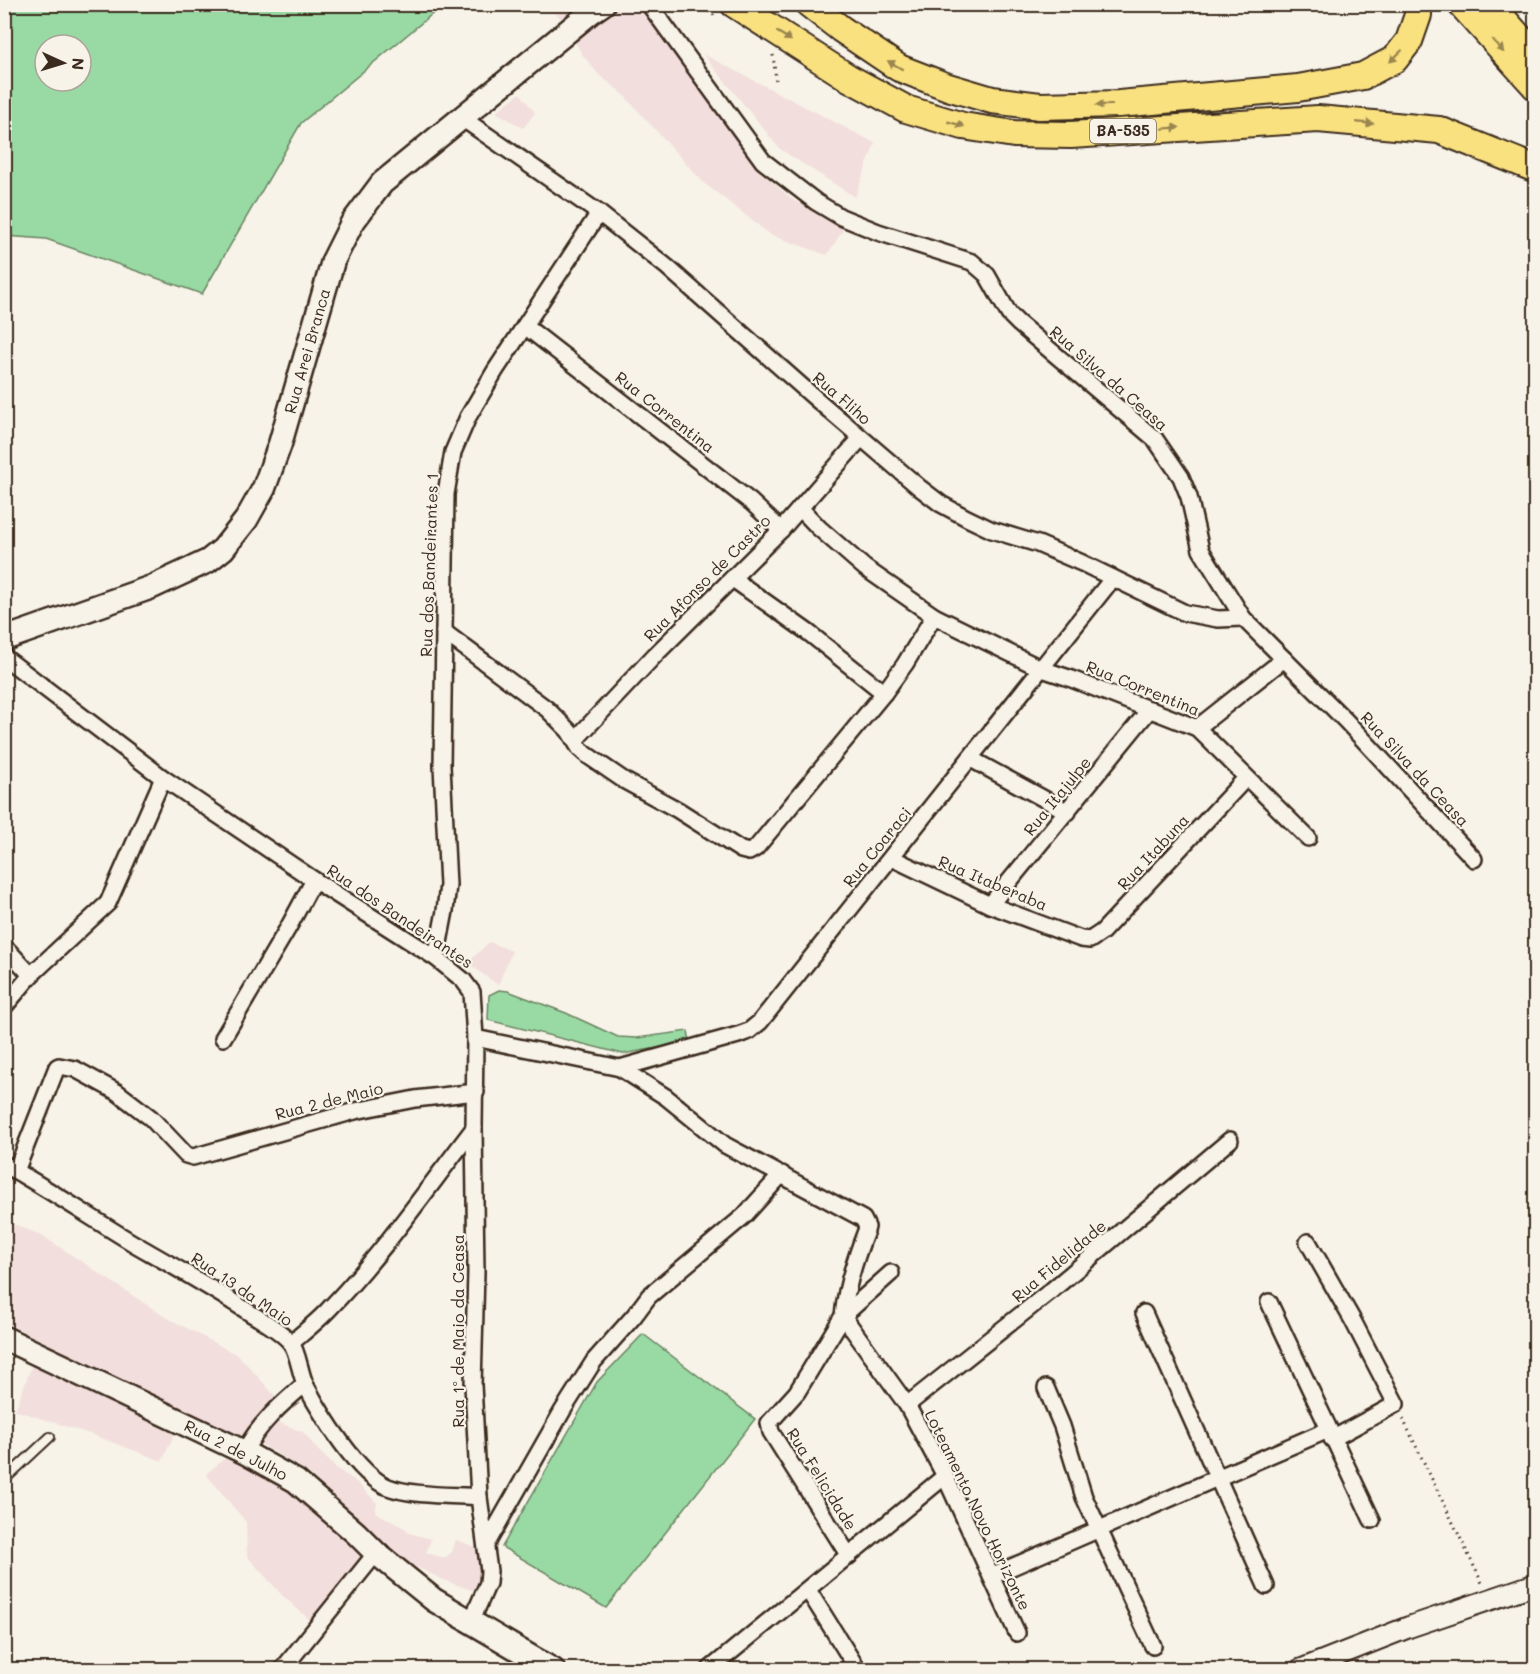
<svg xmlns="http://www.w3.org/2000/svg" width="1540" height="1674" font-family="Mali,sans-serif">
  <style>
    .built { fill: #f2dedc }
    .green { fill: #99daa4; stroke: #6a8261; stroke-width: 1.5; fill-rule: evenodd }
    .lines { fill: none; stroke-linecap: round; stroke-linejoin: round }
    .service-casing { stroke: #3b2a1e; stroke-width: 12 }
    .minor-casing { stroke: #3b2a1e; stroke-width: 20 }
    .tertiary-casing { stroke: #3b2a1e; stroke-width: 24 }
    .secondary-casing { stroke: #3b2a1e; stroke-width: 27 }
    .trunk-casing { stroke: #3b2a1e; stroke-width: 30 }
    .path { stroke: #3b2a1e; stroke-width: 3; stroke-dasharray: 1.5 4.5; stroke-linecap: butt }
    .service { stroke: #f7f3e8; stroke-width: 8 }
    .minor { stroke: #f7f3e8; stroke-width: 15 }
    .tertiary { stroke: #f7f3e8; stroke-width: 20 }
    .secondary { stroke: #f7f3e8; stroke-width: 22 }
    .trunk { stroke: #fae180; stroke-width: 26 }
    .oneway { fill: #9a864f }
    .labels { text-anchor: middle; stroke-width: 4.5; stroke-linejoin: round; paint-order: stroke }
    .shield { fill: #f7f3e8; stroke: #73665b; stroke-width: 1.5 }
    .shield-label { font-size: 15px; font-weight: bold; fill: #3b2a1e }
    .street-label { font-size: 16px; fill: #3b2a1e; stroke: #f7f3e8 }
  </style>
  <rect width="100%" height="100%" fill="#f7f3e8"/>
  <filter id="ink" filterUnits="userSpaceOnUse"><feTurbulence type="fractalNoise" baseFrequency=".0167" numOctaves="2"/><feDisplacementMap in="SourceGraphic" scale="12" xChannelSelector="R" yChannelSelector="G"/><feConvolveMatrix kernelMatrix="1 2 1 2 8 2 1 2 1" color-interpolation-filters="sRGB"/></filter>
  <g filter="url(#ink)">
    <g class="built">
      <path d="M550 5H591L567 23 551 10Z"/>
      <path d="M622 5H641L758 169 794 201 846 225 827 255 771 235 704 183 621 92 599 75 581 53 575 41Z"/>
      <path d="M703 54 875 143 855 197 780 149Z"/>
      <path d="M520 93 535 113 523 128 496 112Z"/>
      <path d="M489 942 512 951 498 985 468 963Z"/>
      <path d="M4 1220 43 1236 162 1315 239 1356 276 1397 252 1423 239 1443 5 1322Z"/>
      <path d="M33 1363 176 1430 162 1461 93 1435 15 1410Z"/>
      <path d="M275 1421 303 1432 316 1448 337 1469 354 1480 377 1503 375 1512 406 1529 409 1533 431 1539 426 1553 445 1558 452 1552 456 1540 481 1549 485 1574 475 1591 446 1581 404 1561 378 1543 309 1473 261 1444Z"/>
      <path d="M229 1455 284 1484 365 1557 312 1622 282 1595 247 1556 246 1522 206 1474Z"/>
    </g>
    <g class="green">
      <path d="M4 5 5 4 443 5 301 123 202 294 46 239 5 236ZM45 45H81V81H45Z"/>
      <path d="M499 990 508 991 566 1013 618 1037 637 1038 688 1031 690 1042 623 1054 488 1020 489 995Z"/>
      <path d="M643 1334 755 1419 606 1608 502 1547 597 1382Z"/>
    </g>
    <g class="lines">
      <g class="service-casing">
        <path id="service" d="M4 1480 50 1437"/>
      </g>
      <g class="minor-casing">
        <g id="minor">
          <path d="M649 4 763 161 816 202 841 217 878 232 972 262 987 275 1009 314 1018 323 1155 439 1181 477 1189 497 1201 550 1243 618 1346 721 1474 859"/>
          <path d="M462 118 599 213 667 267 815 398 920 488 941 504 967 518 992 530 1038 544 1082 563 1185 613 1218 619 1243 618"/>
          <path d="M525 326 751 502 781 530"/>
          <path d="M800 508 819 528 865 568 934 616 1042 669 1069 678 1197 728 1308 838"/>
          <path d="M733 579 809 633 884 693"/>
          <path d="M444 632 547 709 569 731 580 749 587 755 625 781 678 810 741 850 749 852 756 848 884 693 905 664 934 616"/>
          <path d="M4 657 163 778 314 880 436 958 463 980 472 992 475 1038 620 1068 666 1097 725 1145 863 1219 867 1227 866 1231C855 1259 846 1286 843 1316"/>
          <path d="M1197 728 1284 659"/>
          <path d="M575 740 655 655 781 530 861 438"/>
          <path d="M971 759 1068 812"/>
          <path d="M892 858 990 905 1081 939 1090 940 1102 932 1246 778"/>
          <path d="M990 905 1150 709"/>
          <path d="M4 946 31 975"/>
          <path d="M436 958 445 911 448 885 442 766 444 632 446 494 453 452 468 417 495 371 599 213"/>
          <path d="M4 1007 31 975 108 903 163 778"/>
          <path d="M223 1038 288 928 314 880"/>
          <path d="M620 1068 738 1035 749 1031 760 1022 1113 578"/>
          <path d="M4 1164C48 1189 90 1217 133 1243 173 1266 211 1287 250 1313 262 1320 283 1333 291 1343 298 1352 300 1374 306 1386 321 1414 358 1475 388 1487 412 1496 453 1495 479 1497"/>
          <path d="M16 1171 57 1067 59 1066 75 1069 117 1092 151 1118 186 1155 193 1157 355 1111 415 1099 476 1092"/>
          <path d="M1308 1242 1352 1319 1396 1404 1332 1439"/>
          <path d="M1269 1302 1372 1520"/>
          <path d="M1144 1313 1266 1586"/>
          <path d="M843 1316 907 1405 945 1476 1017 1633"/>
          <path d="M291 1343C304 1332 318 1321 329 1309 383 1253 427 1189 474 1128"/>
          <path d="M1046 1388 1062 1426 1084 1497 1153 1646"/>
          <path d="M907 1405 1052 1290 1230 1140"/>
          <path d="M244 1452C259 1424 281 1404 305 1384"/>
          <path d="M486 1545 563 1410 594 1361 634 1316 649 1296 744 1216 782 1174"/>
          <path d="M849 1556 771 1432 769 1423 797 1392 843 1316 891 1273"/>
          <path d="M991 1576 1328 1430"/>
          <path d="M808 1590 858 1670"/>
          <path d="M472 1620 488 1583 489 1571 479 1497 473 1385 476 1272 474 1128 475 1038"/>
          <path d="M282 1670 376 1553"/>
          <path d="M709 1670 945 1476"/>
        </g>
      </g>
      <g class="tertiary-casing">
        <path id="tertiary" d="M1300 1670 1409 1627 1536 1584"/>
      </g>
      <g class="secondary-casing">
        <g id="secondary">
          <path d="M4 639 152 587 208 561 223 549 246 520 264 488 280 444 333 261 352 223 382 183 590 13 603 4"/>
          <path d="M4 1338 244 1452 296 1481 356 1533 376 1553 434 1600 553 1670"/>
        </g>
      </g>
      <g class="trunk-casing">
        <g id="trunk">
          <path d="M734 4 849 78 906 109 963 126 1014 134 1071 135 1318 119 1439 130 1536 169"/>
          <path d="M809 4 841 29 899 68 948 87 992 100 1040 106 1119 104 1298 88 1363 76 1395 59 1409 41 1418 15V4"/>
          <path d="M1461 4 1536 87"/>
          <path d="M1490 4 1536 56"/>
        </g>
      </g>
      <g class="path">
        <path d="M698 4 715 16"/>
        <path d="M773 55 776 80"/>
        <path d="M1403 1419 1482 1583"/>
      </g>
      <use href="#service" class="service"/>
      <use href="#minor" class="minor"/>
      <use href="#tertiary" class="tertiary"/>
      <use href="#secondary" class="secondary"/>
      <use href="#trunk" class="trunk"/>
    </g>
    <defs><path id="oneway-solid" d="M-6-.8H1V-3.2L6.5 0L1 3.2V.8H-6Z" transform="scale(1.5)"/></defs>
    <g class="oneway">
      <use href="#oneway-solid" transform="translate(784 36) rotate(32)"/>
      <use href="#oneway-solid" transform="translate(1498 46) rotate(48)"/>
      <use href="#oneway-solid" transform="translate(1396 56) rotate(136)"/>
      <use href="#oneway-solid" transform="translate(895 65) rotate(-150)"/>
      <use href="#oneway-solid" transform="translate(1104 105) rotate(179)"/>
      <use href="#oneway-solid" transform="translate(1365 123) rotate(5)"/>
      <use href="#oneway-solid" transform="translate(956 124) rotate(16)"/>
      <use href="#oneway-solid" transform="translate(1171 128) rotate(-4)"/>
    </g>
  </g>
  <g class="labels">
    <rect class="shield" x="1090" y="119" width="66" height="24" rx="4.5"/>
    <g class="shield-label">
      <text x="1123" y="136">BA-535</text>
    </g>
    <g class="street-label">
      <text transform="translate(307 351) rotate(-74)" y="6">Rua Arei Branca</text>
      <text transform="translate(1109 378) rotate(41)" y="6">Rua Silva da Ceasa</text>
      <text transform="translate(842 398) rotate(41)" y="6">Rua Fliho</text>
      <text transform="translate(665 412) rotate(38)" y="6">Rua Correntina</text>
      <text transform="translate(429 565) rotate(-88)" y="6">Rua dos Bandeirantes 1</text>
      <text transform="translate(707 578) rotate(-45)" y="6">Rua Afonso de Castro</text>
      <text transform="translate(1143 688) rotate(22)" y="6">Rua Correntina</text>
      <text transform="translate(1415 769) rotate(47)" y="6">Rua Silva da Ceasa</text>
      <text transform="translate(1057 796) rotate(-51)" y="6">Rua Itajulpe</text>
      <text transform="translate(877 847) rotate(-51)" y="6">Rua Coaraci</text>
      <text transform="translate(1153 852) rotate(-47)" y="6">Rua Itabuna</text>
      <text transform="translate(993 883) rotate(23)" y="6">Rua Itaberaba</text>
      <text transform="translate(400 916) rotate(34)" y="6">Rua dos Bandeirantes</text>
      <text transform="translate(329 1101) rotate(-14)" y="6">Rua 2 de Maio</text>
      <text transform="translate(1059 1261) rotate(-40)" y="6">Rua Fidelidade</text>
      <text transform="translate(242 1289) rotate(34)" y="6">Rua 13 da Maio</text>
      <text transform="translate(458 1331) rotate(-90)" y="6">Rua 1º de Maio da Ceasa</text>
      <text transform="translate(236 1450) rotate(27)" y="6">Rua 2 de Julho</text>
      <text transform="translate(822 1479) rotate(58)" y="6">Rua Felicidade</text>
      <text transform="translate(978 1510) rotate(64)" y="6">Loteamento Novo Horizonte</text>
    </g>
  </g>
  <rect width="1540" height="1674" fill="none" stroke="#f7f3e8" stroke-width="24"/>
  <rect x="12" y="12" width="1516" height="1650" fill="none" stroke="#3b2a1e" stroke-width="2" filter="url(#ink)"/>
  <g transform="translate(63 63) rotate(94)"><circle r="28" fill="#f7f3e8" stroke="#aca397" stroke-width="1.5"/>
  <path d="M0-4.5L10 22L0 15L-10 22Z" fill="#3b2a1e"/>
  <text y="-9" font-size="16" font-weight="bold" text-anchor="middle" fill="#3b2a1e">N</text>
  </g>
</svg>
